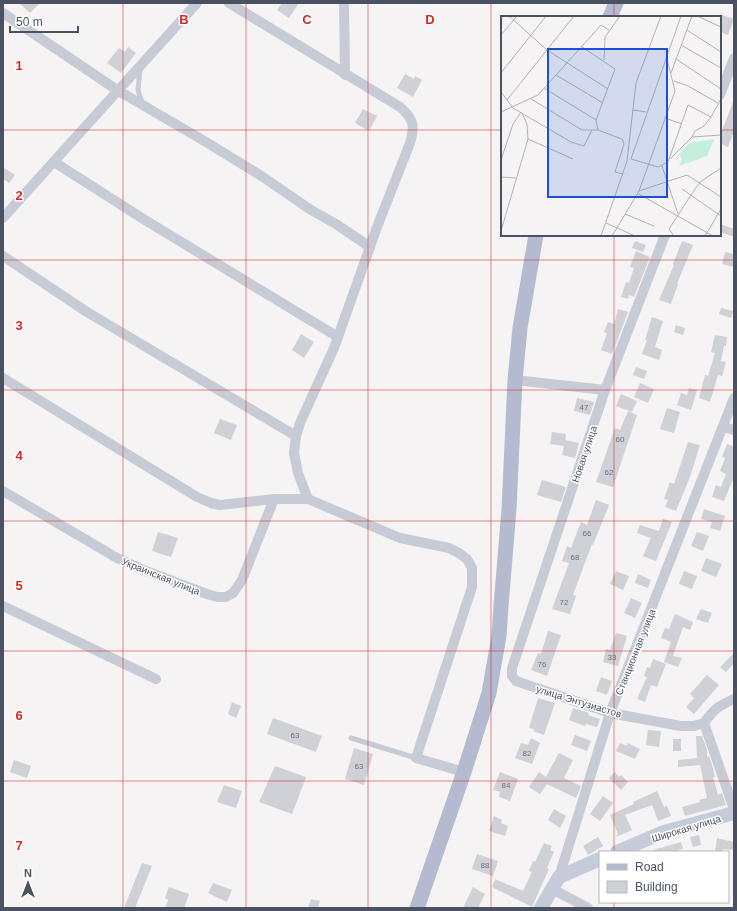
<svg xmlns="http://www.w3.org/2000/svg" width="737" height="911" font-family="Helvetica,sans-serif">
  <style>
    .building { fill: #cfd1d6 }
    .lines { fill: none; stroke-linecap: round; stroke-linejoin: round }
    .lane { stroke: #c7cbd6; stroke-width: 5 }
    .street { stroke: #c7cbd6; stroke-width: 10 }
    .secondary { stroke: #c6cbda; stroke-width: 14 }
    .primary { stroke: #b4bbd0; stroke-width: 15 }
    .grid { fill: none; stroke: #d62828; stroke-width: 1; stroke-opacity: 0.55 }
    .labels { text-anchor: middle; stroke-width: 3; stroke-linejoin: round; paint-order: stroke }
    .number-label { font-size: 8px; fill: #6b717e }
    .street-label { font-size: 10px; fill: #4a5160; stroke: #fff }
    .inset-road { fill: none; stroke: #b1b2b8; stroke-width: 1 }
    .view { fill: #1d4ed8; fill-opacity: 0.15; stroke: #1d4ed8; stroke-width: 2 }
    .inset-edge { fill: none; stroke: #4a5160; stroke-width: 2 }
    .grid-label { font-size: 13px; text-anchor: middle; font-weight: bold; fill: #d62828; stroke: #fff; stroke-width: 3; stroke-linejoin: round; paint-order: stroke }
  </style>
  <rect width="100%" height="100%" fill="#f5f3f3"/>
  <g class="building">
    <path d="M19 3H40L30 13Z"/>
    <path d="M282 3H299L289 18 277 10Z"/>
    <path d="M720 14 734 19 728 35 720 32Z"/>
    <path d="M128 47 136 53 121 73 107 63 119 48 125 52Z"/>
    <path d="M405 74 414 79 415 76 422 80 413 97 397 88Z"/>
    <path d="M733 102 734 131 728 147 720 143V136Z"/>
    <path d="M363 109 377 116 369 131 355 123Z"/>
    <path d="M3 167 15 175 9 183 3 179Z"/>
    <path d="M720 224 734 229V237L720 232Z"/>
    <path d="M635 241 646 245 643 252 632 248Z"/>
    <path d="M682 241 693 245 677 284H678L671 304 659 300 674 265 673 264Z"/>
    <path d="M636 251 650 257 634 297 629 295 628 299 621 297 626 282 629 283 634 268 630 267Z"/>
    <path d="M725 252 734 254V267L722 264Z"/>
    <path d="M721 308 733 311 731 318 719 314Z"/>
    <path d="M618 309 628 312 612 354 601 350 607 333 604 332 608 322 614 324Z"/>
    <path d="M652 317 663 321 655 347 662 350 659 360 642 354 647 340H645Z"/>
    <path d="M676 325 685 328 683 335 674 332Z"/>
    <path d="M301 334 314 342 304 358 292 350Z"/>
    <path d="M715 335 727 337 726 346H724L721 361 726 362 722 376 718 375 710 402 699 398 705 375 708 376 715 353 711 352Z"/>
    <path d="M636 367 647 371 644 379 633 375Z"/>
    <path d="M640 383 654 389 648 403 634 397Z"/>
    <path d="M689 388 697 390 691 410 677 405 681 393 687 395Z"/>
    <path d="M621 394 637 401 632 412 616 406Z"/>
    <path d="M577 398 594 402 590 415 574 411Z"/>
    <path d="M667 408 680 412 674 433 660 429Z"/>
    <path d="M628 411 637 415 613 487 596 482 615 428 620 430Z"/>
    <path d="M220 419 237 425 231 440 214 433Z"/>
    <path d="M552 432 566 434 565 444V440L579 443 575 458 562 455 564 446 550 444Z"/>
    <path d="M688 442 700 445 690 477 676 511 665 507 668 500 664 499 670 482 674 484Z"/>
    <path d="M727 444 734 447V477L724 501 712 497 716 485 721 487 726 474 720 471 725 458 722 457Z"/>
    <path d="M542 480 566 487 561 502 537 495Z"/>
    <path d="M596 500 609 505 593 545 592 544 573 595 576 596 570 614 552 609 569 563 562 561 567 546 571 548 581 522 587 525Z"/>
    <path d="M704 509 725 516 720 531 710 528 712 522 701 519Z"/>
    <path d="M663 519 672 522 656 561 643 556 651 538 637 533 640 525 659 531Z"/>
    <path d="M158 532 178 538 171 557 152 551Z"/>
    <path d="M697 532 709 536 703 551 691 546Z"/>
    <path d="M706 558 722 564 716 577 701 571Z"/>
    <path d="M616 571 629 576 623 590 610 584Z"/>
    <path d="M684 571 697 576 692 589 679 584Z"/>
    <path d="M638 574 651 580 648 588 635 583Z"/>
    <path d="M631 598 642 603 635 618 624 613Z"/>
    <path d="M701 609 712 613 708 623 696 619Z"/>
    <path d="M675 614 693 622 690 630 683 627 673 656 682 658 678 667 664 662 671 642 661 638 665 628 669 629Z"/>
    <path d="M548 631 561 635 547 676 531 670 538 653 541 654Z"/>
    <path d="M616 633 627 636 618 666 603 662 606 649 610 650Z"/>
    <path d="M734 653V663L726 672 720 667Z"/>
    <path d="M653 659 666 664 657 687 651 685 645 702 637 699 647 677 644 676 647 667 650 668Z"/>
    <path d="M707 675 719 685 694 714 686 707 694 698 690 694Z"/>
    <path d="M601 677 612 681 607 695 596 691Z"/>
    <path d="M538 698 555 703 544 735 533 731 534 729 529 728Z"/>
    <path d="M232 702 241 706 236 718 228 714Z"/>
    <path d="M573 708 589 713 588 715 600 719 597 727 586 724 585 726 569 720Z"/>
    <path d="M273 718 322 736 316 752 267 734Z"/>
    <path d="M648 730 661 731 659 747 646 745Z"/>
    <path d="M575 735 591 741 587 751 571 745Z"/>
    <path d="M696 736H702L707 750V757L709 756 712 765 715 777H713L718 795 722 793 726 805 685 816 682 807 700 802 699 800 707 798 700 765 678 767V760L697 758Z"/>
    <path d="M531 738 540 743 532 764 515 758 521 743 528 745Z"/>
    <rect x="673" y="739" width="8" height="12"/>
    <path d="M620 743 627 746 628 743 640 749 635 759 616 751Z"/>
    <path d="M354 748 373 754 364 785 345 779Z"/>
    <path d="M559 753 573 760 564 778 581 786 576 798 547 784 540 794 529 787 539 772 546 777Z"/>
    <path d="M14 760 31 766 27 778 10 772Z"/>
    <path d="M275 766 306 777 292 814 259 802Z"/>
    <path d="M500 772 518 779 510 801 499 797 500 792 493 790Z"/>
    <path d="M615 772 619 777 621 775 628 782 621 790 609 778Z"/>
    <path d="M224 785 242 791 236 808 217 802Z"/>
    <path d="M657 791 664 807 667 806 671 816 658 821 652 805 625 815 632 830 616 837 618 834 610 815 634 804 633 802Z"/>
    <path d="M603 796 613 803 600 821 590 814Z"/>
    <path d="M554 809 566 816 560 828 548 820Z"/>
    <path d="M494 816 502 820 501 823 508 826 505 836 489 831Z"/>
    <path d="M699 835 701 845 693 847 690 837Z"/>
    <path d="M598 837 603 846 588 855 583 846Z"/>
    <path d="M717 838 734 842V850L723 849 722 852 715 851Z"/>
    <path d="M681 842 683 849 678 850 679 852H654L653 850Z"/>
    <path d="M544 843 552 846 550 850 554 852 547 868 549 869 532 907 492 887 495 879 523 891 532 872 529 871 533 861 535 862Z"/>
    <path d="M477 854 498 861 493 876 472 869Z"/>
    <path d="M142 863 152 866 135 908H124Z"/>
    <path d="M213 883 232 890 227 902 208 893Z"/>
    <path d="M169 887 189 894 184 908H165L168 900 165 898Z"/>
    <path d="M473 887 485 894 478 908H463Z"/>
    <path d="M311 899 320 901 318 908H308Z"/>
  </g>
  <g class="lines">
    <g class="lane">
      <path d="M140 69 138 90 142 103"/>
      <path d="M351 738 416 758"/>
    </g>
    <g class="street">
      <path d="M229 3 400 107C414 119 415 126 410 143L377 227 334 348 300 423 296 436 294 453 298 473 308 499"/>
      <path d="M344 3 345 75"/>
      <path d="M3 13 117 90 206 142 263 177 311 210 336 224 370 247"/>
      <path d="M720 95 734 58"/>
      <path d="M54 162 145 220 338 337"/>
      <path d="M3 218 197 3"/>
      <path d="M665 235 605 390 512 668V676L516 681 610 713 681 726H694L704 723C715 708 717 707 734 699"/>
      <path d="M3 256 87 312 296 436"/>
      <path d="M3 378 197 497 211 503 220 505 274 499H308L400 538 449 548 459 553 467 559 472 568V587L416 758 464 772"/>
      <path d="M515 380 605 390"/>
      <path d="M724 427 734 430"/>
      <path d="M3 491 117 558 146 571 204 593 217 597H226L233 593 242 580 274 499"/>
      <path d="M3 606 156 679"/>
      <path d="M704 723 734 809"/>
      <path d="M559 877 610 713 734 398"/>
      <path d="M552 889 588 908"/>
    </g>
    <g class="secondary">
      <path d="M617 852 664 832 734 813"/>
      <path d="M541 908 559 877 600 859"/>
    </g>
    <g class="primary">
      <path d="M610 17 616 3"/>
      <path d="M417 908 464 772 489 693 499 636 501 606 509 509 515 380 520 328 536 235"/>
    </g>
  </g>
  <path class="grid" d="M123 3V908M246 3V908M368 3V908M491 3V908M614 3V17M3 130H502M720 130H734M614 235V852M3 260H734M3 390H734M3 521H734M3 651H734M3 781H734M614 902V908"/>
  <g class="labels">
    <g class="number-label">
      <text x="584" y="410">47</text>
      <text x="620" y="442">60</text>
      <text x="609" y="475">62</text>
      <text x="587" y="536">66</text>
      <text x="575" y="560">68</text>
      <text x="564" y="605">72</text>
      <text x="612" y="660">33</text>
      <text x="542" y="667">76</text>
      <text x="295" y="738">63</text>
      <text x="527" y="756">82</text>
      <text x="359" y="769">63</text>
      <text x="506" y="788">84</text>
      <text x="485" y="868">88</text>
    </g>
    <g class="street-label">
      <text transform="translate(584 454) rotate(-71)" y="4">Новая улица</text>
      <text transform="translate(161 576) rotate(22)" y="4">Украинская улица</text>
      <text transform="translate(635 652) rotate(-68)" y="4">Станционная улица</text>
      <text transform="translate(579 701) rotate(17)" y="4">улица Энтузиастов</text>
      <text transform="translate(686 828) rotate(-17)" y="4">Широкая улица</text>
    </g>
  </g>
  <g transform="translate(501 16)">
    <rect width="220" height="220" fill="#f5f3f3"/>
    <path d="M213 123 206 140 178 150 181 143 178 138 189 127Z" fill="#c4efde"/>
    <path class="inset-road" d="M8 0 46 34 107 73M180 0 130 143 157 151 167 146 187 89 210 101 203 110 194 115 191 121M196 0 220 11M186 14 220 36M0 19 16 0M180 29 220 52M81 31 114 53 95 104 97 114M175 43 220 73M103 44 104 21 119 0M0 57 45 0M170 57 191 0M55 59 102 87M173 65 187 70 217 87M43 72 95 104M0 76 12 92 70 126 83 130 91 114M30 83 81 114H97L121 123 123 128 114 156 122 158M6 84 73 0M132 94 145 96M0 96 37 79 100 9 108 14M210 101 220 83M164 102 181 108M191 121 220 119M27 123 72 143M169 143 191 121M0 144 12 108 20 96M161 150 177 198M0 161 15 162M181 173 220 200M138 175 186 159 220 181M136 177 212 220M124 198 153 210M105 207 134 220M0 215 27 123 26 108 21 97M100 220 126 145 135 67 160 0M111 220 138 175 174 75 166 43M173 220 168 213 190 179 199 166 220 152M204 220 220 193"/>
    <path class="view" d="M47 33H166V181H47Z"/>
    <rect width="220" height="220" class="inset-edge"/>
  </g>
  <g class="grid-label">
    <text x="184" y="24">B</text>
    <text x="307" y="24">C</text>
    <text x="430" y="24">D</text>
    <text x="19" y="70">1</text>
    <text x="19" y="200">2</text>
    <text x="19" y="330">3</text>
    <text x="19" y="460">4</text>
    <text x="19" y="590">5</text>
    <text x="19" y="720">6</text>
    <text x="19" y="850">7</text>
  </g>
  <rect width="737" height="911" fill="none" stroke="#4a5160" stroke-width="8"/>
  <rect x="599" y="851" width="130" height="52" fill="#ffffff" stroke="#b7b9bf"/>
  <rect x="607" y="864" width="20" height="6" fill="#b4bbd0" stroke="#b7b9bf"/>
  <text x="635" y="871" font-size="12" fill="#4a5160">Road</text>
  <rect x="607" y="881" width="20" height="12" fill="#cfd1d6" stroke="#b7b9bf"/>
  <text x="635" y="891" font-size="12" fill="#4a5160">Building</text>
  <g transform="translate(28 883)" stroke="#ffffff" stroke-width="3" paint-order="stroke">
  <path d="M0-3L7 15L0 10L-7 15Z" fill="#4a5160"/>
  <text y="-6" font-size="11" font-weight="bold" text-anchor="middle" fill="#4a5160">N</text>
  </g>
  <path d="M10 26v6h68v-6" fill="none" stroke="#4a5160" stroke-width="2"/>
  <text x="16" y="26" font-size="12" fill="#4a5160" stroke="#ffffff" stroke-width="3" paint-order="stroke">50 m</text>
</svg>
